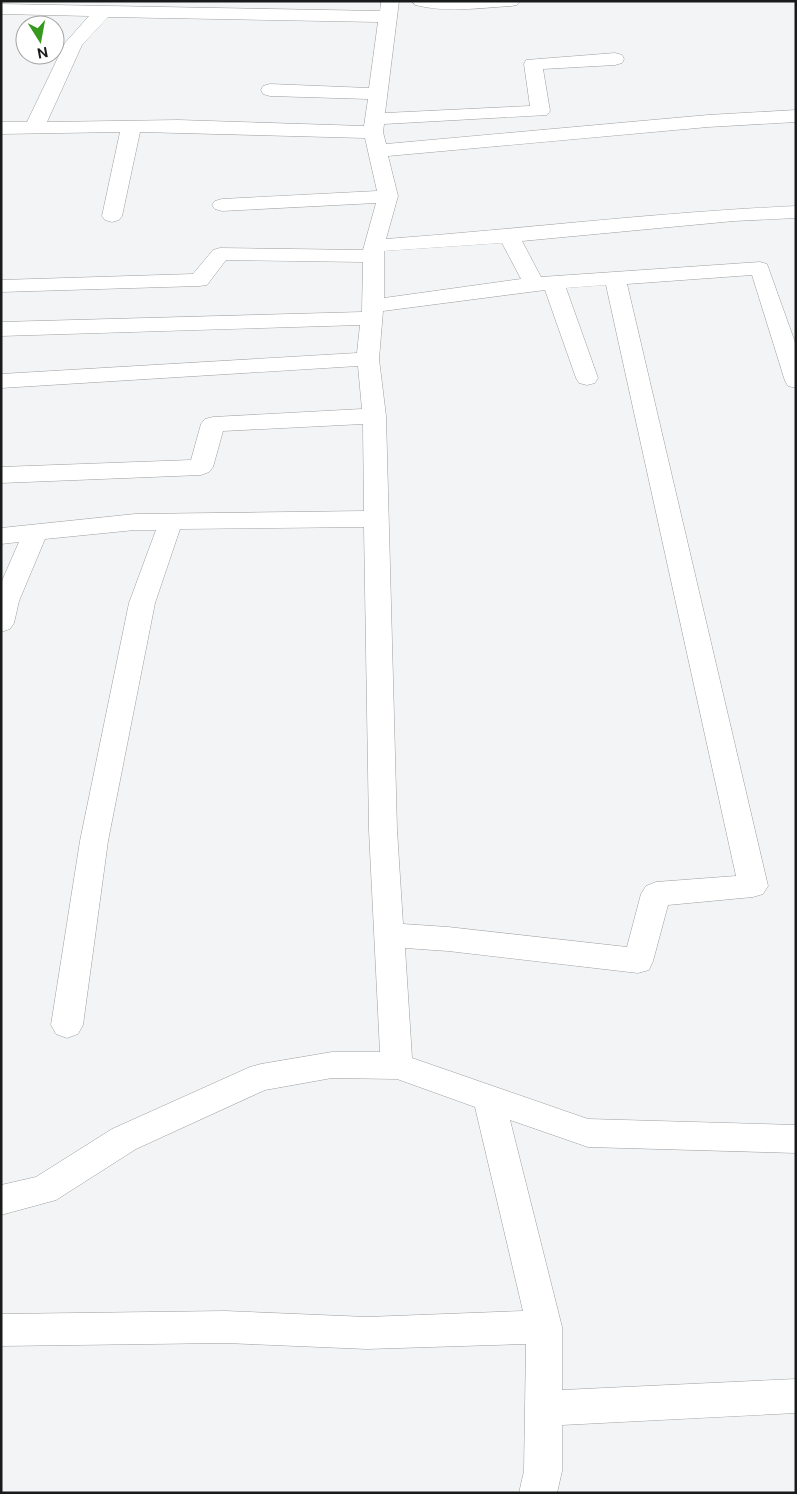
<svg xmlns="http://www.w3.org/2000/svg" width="797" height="1494" font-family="'Public Sans',sans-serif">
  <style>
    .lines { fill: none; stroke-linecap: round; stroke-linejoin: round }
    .minor-casing { stroke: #9d9e9f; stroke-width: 1 }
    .minor { fill: #fff; fill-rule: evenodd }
  </style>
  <rect width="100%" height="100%" fill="#f3f4f6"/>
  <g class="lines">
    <g class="minor-casing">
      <g id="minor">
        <path d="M381 1H399L385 113 530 106 524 64 526 60 615 53 622 55 624 59 622 63 615 65 543 69 550 111 547 115 384 124 383 132 386 144 708 115 796 110V122L708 127 388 156 398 196 386 239C523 229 659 212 796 206V218L734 221 522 241 541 277 760 262 767 264 796 345V388L788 386 785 381 752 275 627 284 768 886 763 894 753 897 668 905 653 961 649 970 638 973 448 951 405 948 412 1058 588 1119 796 1125V1153L588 1147 510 1120 562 1327V1390L796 1379V1413L562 1425V1471L557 1493H519L524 1471 526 1344 367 1349 225 1343 1 1346V1314L225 1311 367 1317 523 1311 475 1107 397 1079 332 1078 265 1090 136 1149 56 1200 1 1215V1185L36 1177 112 1129 250 1067 261 1064 332 1052H380L369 830 364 527 180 529 155 603 108 841 83 1025 78 1034 67 1038 56 1034 51 1025 80 841 129 603 156 530H135L45 539 19 601 14 623 10 629 1 632V583L19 542 1 544V528L135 514 364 511 363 424 223 431 213 467 209 472 201 475 1 483V467L191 460 201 424 205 419 213 417 362 409 358 366 1 388V374L357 353 360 325 1 336V322L362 312 363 262 226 260 207 285 199 286 1 292V280L193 274 213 250 220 248 363 250 376 203 222 211 215 209 212 205 215 201 222 199 377 191 365 138 140 132 122 216 119 220 112 222 105 220 102 216 120 132 1 134V122H27L65 43 89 16 1 14V4L380 11ZM108 17 378 22 369 88 270 84 263 86 261 90 263 94 270 96 368 99 364 126 178 120 47 122 82 45ZM502 243 521 279 384 298V251ZM606 285 736 876 656 882 646 886 641 894 627 947 448 927 403 924 397 830 386 416 379 359 383 311 545 290 576 378 579 383 587 385 595 383 598 378 566 288Z"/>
        <path d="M412 1H520L517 5 511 6C479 8 446 13 415 5Z"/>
      </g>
    </g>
    <use href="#minor" class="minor"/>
  </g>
  <rect width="797" height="1494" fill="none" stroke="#191a1a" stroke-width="5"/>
  <g transform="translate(40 40) rotate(169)"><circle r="24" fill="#ffffff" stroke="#a3a3a3"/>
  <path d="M0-4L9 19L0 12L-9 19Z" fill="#36981c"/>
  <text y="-8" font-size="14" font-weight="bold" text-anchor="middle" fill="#191a1a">N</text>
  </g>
</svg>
